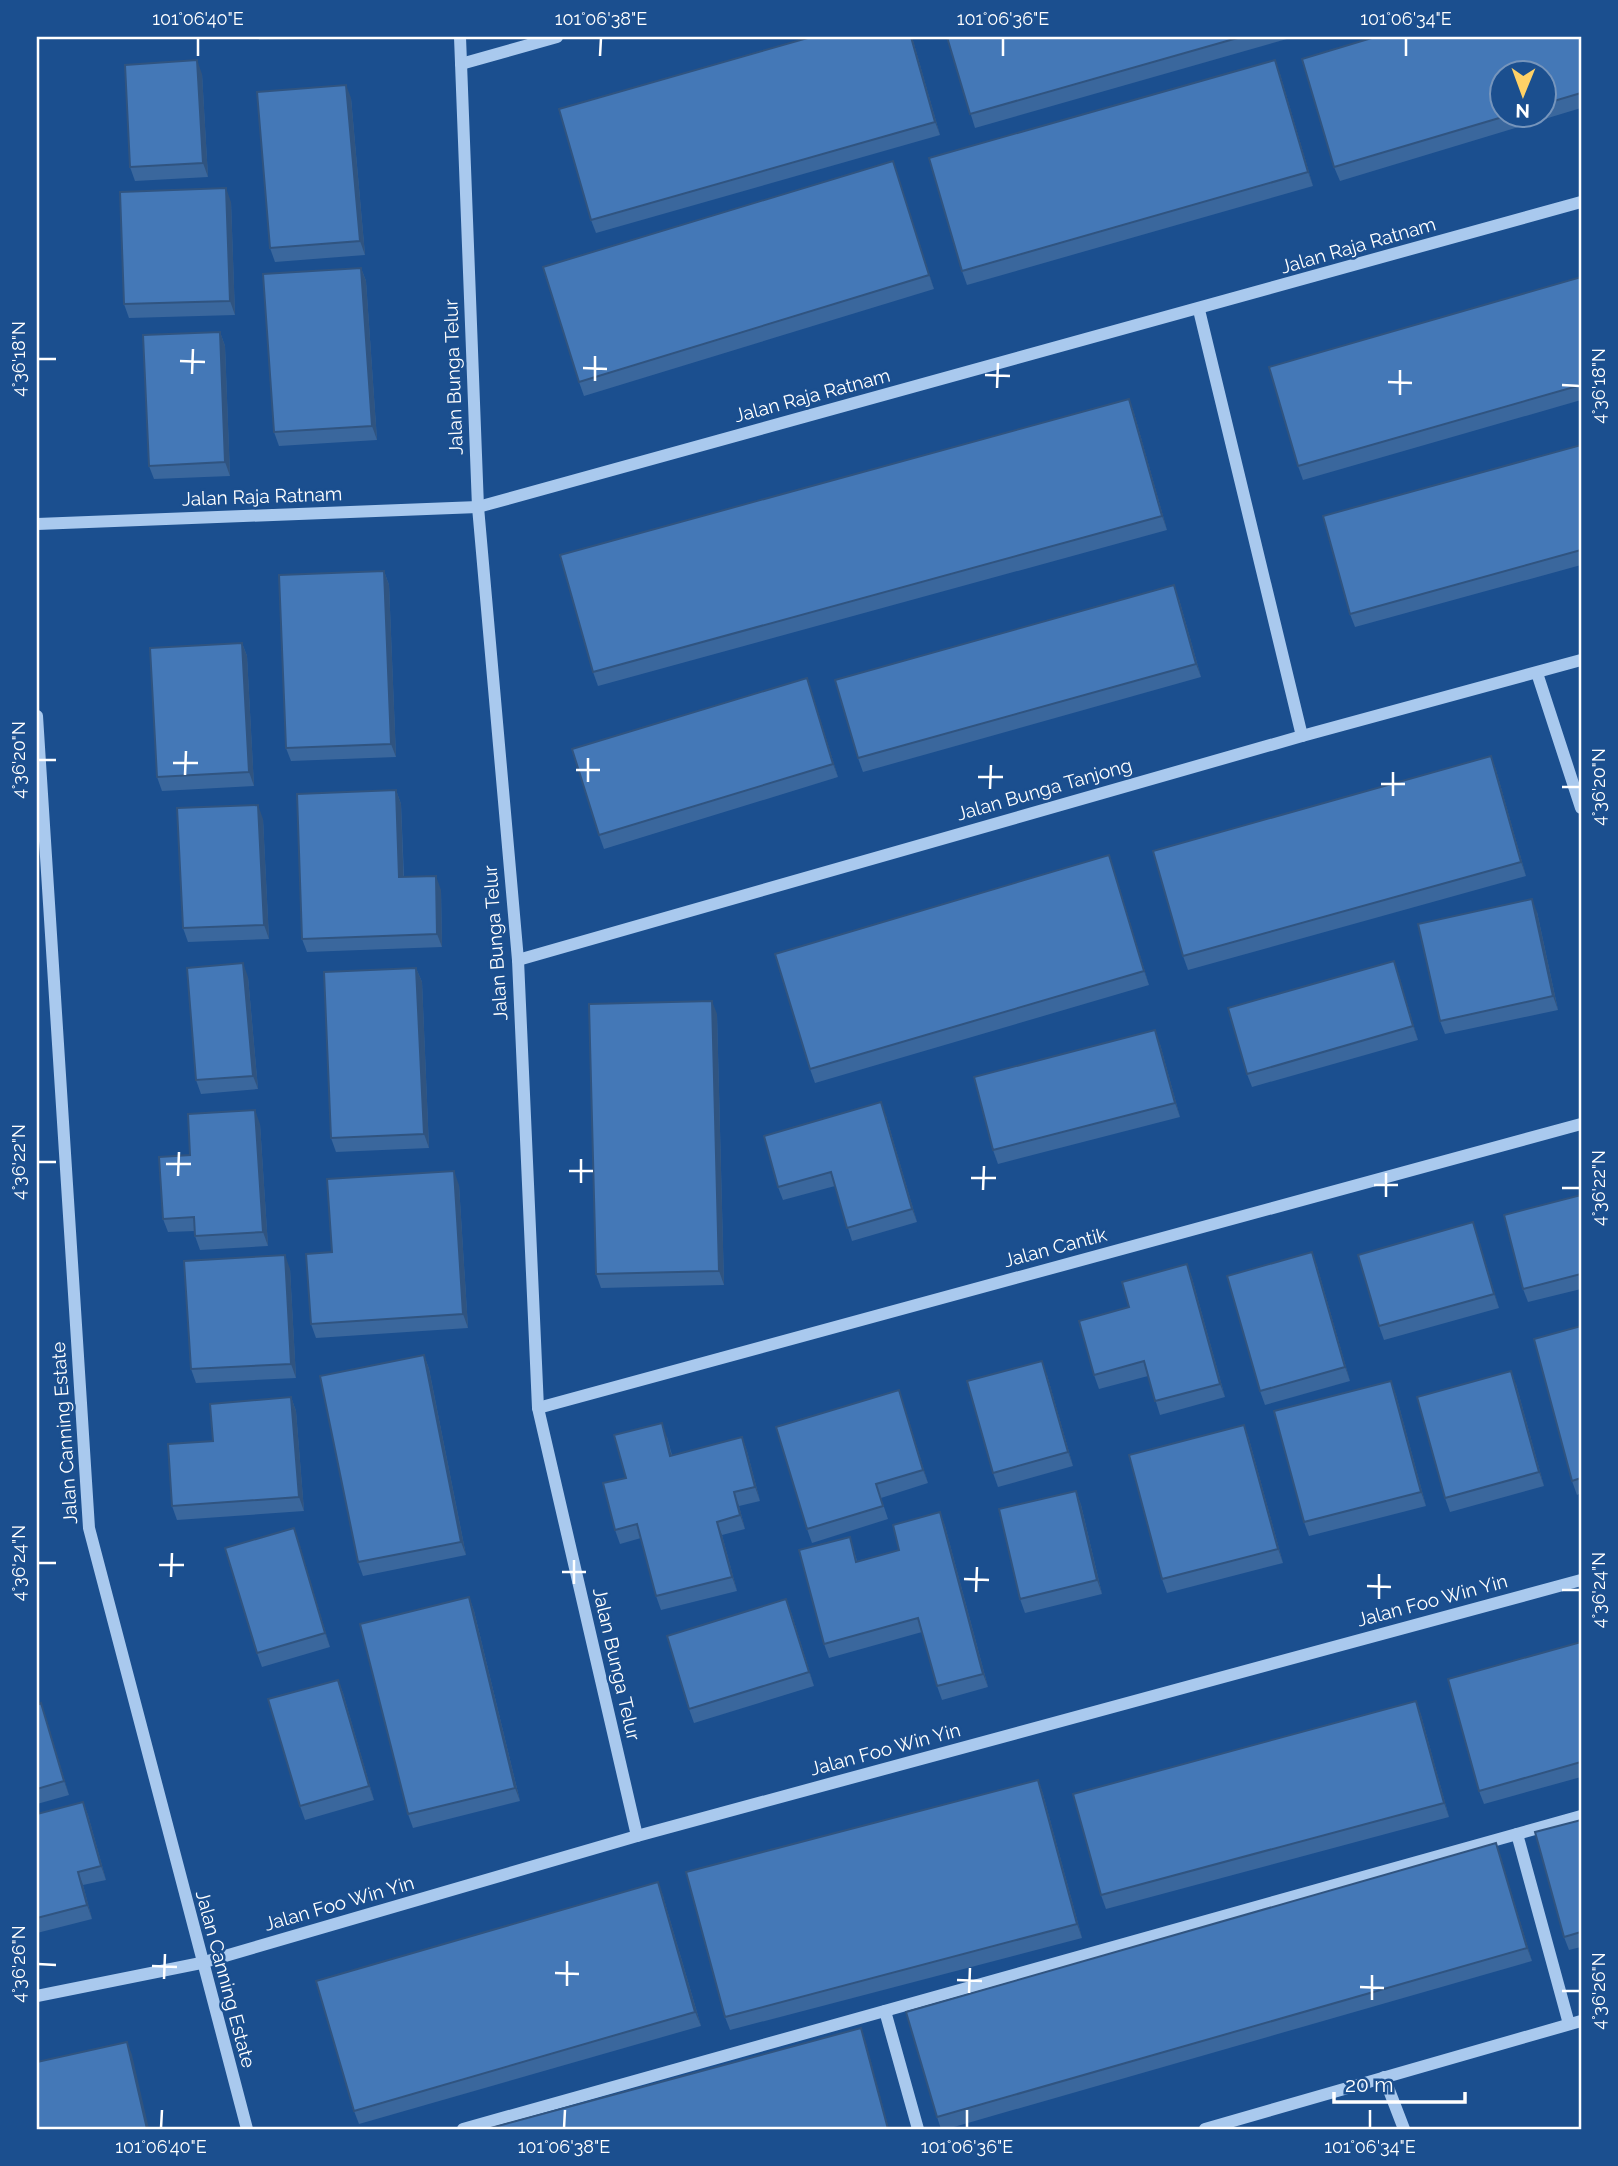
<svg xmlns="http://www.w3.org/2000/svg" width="1618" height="2166" font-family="Raleway,sans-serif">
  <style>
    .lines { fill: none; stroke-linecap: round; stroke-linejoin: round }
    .minor { stroke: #a9c9ee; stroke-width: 12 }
    .wall { fill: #3a679d; fill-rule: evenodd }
    .shaded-wall { fill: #305480 }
    .building { fill: #4478b7; stroke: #305480; stroke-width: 2 }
    .ticks { fill: none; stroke: #fff; stroke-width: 2.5 }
    .labels { text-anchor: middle; stroke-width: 5; stroke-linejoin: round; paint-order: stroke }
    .street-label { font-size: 19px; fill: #fff; stroke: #1b4f8f }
    .neatline { fill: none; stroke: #fff; stroke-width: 2.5 }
    .ticks-label { font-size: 18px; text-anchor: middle; fill: #fff }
  </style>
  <rect width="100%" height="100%" fill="#1b4f8f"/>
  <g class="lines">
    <g class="minor">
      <path d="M460 37 478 507 518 960 538 1408 637 1836"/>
      <path d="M461 64 557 37"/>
      <path d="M1199 310 1302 736"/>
      <path d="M37 524 478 507 1581 202"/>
      <path d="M1537 673 1581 808"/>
      <path d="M37 716 89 1528 247 2129"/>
      <path d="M518 960 1302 736 1581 660"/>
      <path d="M538 1408 1581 1124"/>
      <path d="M1517 1834 1569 2024"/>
      <path d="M37 1996 201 1963 637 1836 1581 1580"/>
      <path d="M885 2011 918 2129"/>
      <path d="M1384 2077 1404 2129"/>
      <path d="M463 2129 1581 1816"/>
      <path d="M1205 2129 1581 2021"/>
    </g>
  </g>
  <g class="wall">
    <path d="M258 37H347V38L259 40Z"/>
    <path d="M912 37 940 135 596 233 591 220Z"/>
    <path d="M947 37H1294L975 128Z"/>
    <path d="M1581 37V108L1340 181 1334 167ZM1544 74V116H1502Z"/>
    <path d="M202 74 208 177 135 181 130 167Z"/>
    <path d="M1280 74 1313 186 967 285 962 271Z"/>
    <path d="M351 98 365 255 275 262 270 248Z"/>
    <path d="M893 161 934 289 584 396 579 382Z"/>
    <path d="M231 202 235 315 129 318 124 304Z"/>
    <path d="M361 268 366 281 377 440 279 446 274 432Z"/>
    <path d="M1581 277V400L1303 480 1298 466Z"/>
    <path d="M220 332 225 346 230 476 154 479 149 466Z"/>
    <path d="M1129 399 1134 413 1167 530 598 686 593 672Z"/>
    <path d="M1581 445V565L1355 627 1350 614Z"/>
    <path d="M384 571 389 585 396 757 291 761 286 748Z"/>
    <path d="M1179 599 1201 677 863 772 858 758Z"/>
    <path d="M242 643 247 656 254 786 162 791 157 777Z"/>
    <path d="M807 678 838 777 604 849 599 835Z"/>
    <path d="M1491 756 1496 770 1526 876 1188 970 1183 956Z"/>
    <path d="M396 790 401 804 404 877 441 890 442 947 307 952 302 939Z"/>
    <path d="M263 819 269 939 188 942 183 928Z"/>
    <path d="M1109 855 1149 985 815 1083 810 1069Z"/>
    <path d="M1537 912 1558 1010 1445 1034 1440 1021Z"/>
    <path d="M1394 961 1418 1040 1252 1087 1247 1074Z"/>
    <path d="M416 968 422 982 429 1148 336 1152 331 1138Z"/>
    <path d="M248 977 258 1089 201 1094 196 1080Z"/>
    <path d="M717 1014 724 1285 601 1288 596 1274Z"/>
    <path d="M1160 1044 1180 1117 998 1164 993 1150Z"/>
    <path d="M886 1116 917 1222 852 1241 835 1186 783 1200 778 1187Z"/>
    <path d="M260 1124 268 1246 200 1250 195 1236V1231L168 1232 163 1219 190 1155Z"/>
    <path d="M459 1185 468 1328 316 1338 311 1324 332 1252Z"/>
    <path d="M1581 1195V1289L1528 1302 1523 1289Z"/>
    <path d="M1473 1222 1499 1308 1384 1340 1379 1326Z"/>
    <path d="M1312 1252 1317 1266 1350 1381 1265 1405 1260 1391Z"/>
    <path d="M1187 1264 1192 1278 1225 1397 1160 1415 1148 1376 1099 1389 1094 1375 1129 1307Z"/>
    <path d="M290 1269 296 1378 196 1383 191 1369Z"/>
    <path d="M1581 1326V1493L1577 1495 1572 1481Z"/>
    <path d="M424 1355 429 1369 466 1555 363 1576 358 1562Z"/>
    <path d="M1047 1375 1073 1466 998 1487 993 1473Z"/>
    <path d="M1391 1381 1396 1395 1426 1506 1309 1536 1304 1522Z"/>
    <path d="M1516 1384 1544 1486 1450 1512 1445 1498Z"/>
    <path d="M899 1390 928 1483 881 1498 888 1519 812 1543 807 1529Z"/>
    <path d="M291 1397 296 1411 304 1511 177 1520 172 1506 213 1441Z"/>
    <path d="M1244 1425 1249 1439 1283 1563 1167 1593 1162 1579Z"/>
    <path d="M667 1437 672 1455 742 1437 747 1451 760 1501 739 1506 745 1529 722 1535 737 1591 661 1610 656 1596 641 1538 620 1544 615 1530 626 1478Z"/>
    <path d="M1076 1491 1081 1505 1102 1594 1025 1613 1020 1599Z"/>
    <path d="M940 1512 945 1526 988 1687 942 1700 937 1686 922 1632 829 1658 824 1644 850 1537 857 1561 899 1550Z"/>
    <path d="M294 1528 330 1647 262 1667 257 1653Z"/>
    <path d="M469 1597 474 1611 520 1801 413 1828 408 1814Z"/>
    <path d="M791 1612 814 1686 694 1723 689 1709Z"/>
    <path d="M1581 1642V1777L1484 1804 1479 1791Z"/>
    <path d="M338 1680 343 1693 374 1800 305 1820 300 1806Z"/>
    <path d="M1416 1701 1421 1715 1449 1817 1106 1909 1101 1895Z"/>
    <path d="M41 1703 69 1795 37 1804V1705Z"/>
    <path d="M1038 1780 1043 1794 1082 1938 730 2030 725 2017Z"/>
    <path d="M83 1802 88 1815 106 1880 83 1885 92 1919 37 1933V1814Z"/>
    <path d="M1581 1820V1947L1569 1950 1564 1937Z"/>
    <path d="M1496 1843 1532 1961 947 2129H941L937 2117Z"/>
    <path d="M658 1882 663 1896 701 2026 359 2124 354 2111Z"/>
  </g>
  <g class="shaded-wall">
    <path d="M911 37H912L940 135 935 122Z"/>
    <path d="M197 60 202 74 208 177 203 163Z"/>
    <path d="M1275 60 1280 74 1313 186 1308 172Z"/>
    <path d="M346 85 351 98 365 255 360 241Z"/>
    <path d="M893 161 898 175 934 289 929 275Z"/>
    <path d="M226 188 231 202 235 315 230 301Z"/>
    <path d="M361 268 366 281 377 440 372 426Z"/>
    <path d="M220 332 225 346 230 476 225 462Z"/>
    <path d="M1129 399 1134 413 1167 530 1162 516Z"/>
    <path d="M384 571 389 585 396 757 391 744Z"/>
    <path d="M1174 585 1179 599 1201 677 1196 664Z"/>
    <path d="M242 643 247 656 254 786 249 772Z"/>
    <path d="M807 678 812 692 838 777 833 764Z"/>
    <path d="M1491 756 1496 770 1526 876 1521 862Z"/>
    <path d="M396 790 401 804 404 891 399 877Z"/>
    <path d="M258 805 263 819 269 939 264 925Z"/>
    <path d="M1109 855 1114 869 1149 985 1144 971Z"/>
    <path d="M436 876 441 890 442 947 437 934Z"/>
    <path d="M1532 899 1537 912 1558 1010 1553 996Z"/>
    <path d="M1394 961 1399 975 1418 1040 1413 1026Z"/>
    <path d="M243 963 248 977 258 1089 253 1076Z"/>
    <path d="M416 968 422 982 429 1148 424 1134Z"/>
    <path d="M712 1001 717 1014 724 1285 719 1271Z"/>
    <path d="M1155 1030 1160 1044 1180 1117 1175 1103Z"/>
    <path d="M881 1102 886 1116 917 1222 912 1209Z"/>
    <path d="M255 1110 260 1124 268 1246 263 1232Z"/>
    <path d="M454 1171 459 1185 468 1328 463 1314Z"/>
    <path d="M1473 1222 1478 1236 1499 1308 1494 1294Z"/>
    <path d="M1312 1252 1317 1266 1350 1381 1345 1367Z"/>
    <path d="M285 1255 290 1269 296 1378 291 1364Z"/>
    <path d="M1187 1264 1192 1278 1225 1397 1220 1384Z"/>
    <path d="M424 1355 429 1369 466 1555 461 1542Z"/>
    <path d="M1042 1361 1047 1375 1073 1466 1068 1452Z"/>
    <path d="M1511 1371 1516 1384 1544 1486 1539 1472Z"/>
    <path d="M1391 1381 1396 1395 1426 1506 1421 1492Z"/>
    <path d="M899 1390 904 1404 928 1483 923 1470Z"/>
    <path d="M291 1397 296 1411 304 1511 299 1497Z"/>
    <path d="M662 1423 667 1437 675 1470 670 1456Z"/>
    <path d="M1244 1425 1249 1439 1283 1563 1278 1549Z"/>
    <path d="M742 1437 747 1451 760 1501 755 1487Z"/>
    <path d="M1076 1491 1081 1505 1102 1594 1097 1580Z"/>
    <path d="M734 1492 739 1506 745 1529 740 1515Z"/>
    <path d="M940 1512 945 1526 988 1687 983 1674Z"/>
    <path d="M717 1522 722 1535 737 1591 732 1577Z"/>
    <path d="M294 1528 299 1542 330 1647 325 1633Z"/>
    <path d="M469 1597 474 1611 520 1801 515 1788Z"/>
    <path d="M786 1599 791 1612 814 1686 809 1672Z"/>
    <path d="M338 1680 343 1693 374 1800 369 1786Z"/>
    <path d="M1416 1701 1421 1715 1449 1817 1444 1803Z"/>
    <path d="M41 1703 46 1717 69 1795 64 1781Z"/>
    <path d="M1038 1780 1043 1794 1082 1938 1077 1924Z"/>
    <path d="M83 1802 88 1815 106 1880 101 1866Z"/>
    <path d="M1496 1843 1501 1857 1532 1961 1527 1948Z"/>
    <path d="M78 1872 83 1885 92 1919 87 1905Z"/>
    <path d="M658 1882 663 1896 701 2026 695 2012Z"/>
    <path d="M861 2028 866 2042 889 2129H888Z"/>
    <path d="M127 2042 132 2055 149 2129H147Z"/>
  </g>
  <g class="building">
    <path d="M811 37H911L935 122 591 220 559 109Z"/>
    <path d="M947 37H1241L970 114Z"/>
    <path d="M1375 37H1581V93L1544 104V74H1502V116H1506L1334 167 1302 59Z"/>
    <path d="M197 60 203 163 130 167 125 65Z"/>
    <path d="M1275 60 1308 172 962 271 929 158Z"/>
    <path d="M346 85 360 241 270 248 257 92Z"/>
    <path d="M893 161 929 275 579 382 543 267Z"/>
    <path d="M226 188 230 301 124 304 120 192Z"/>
    <path d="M361 268 372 426 274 432 263 274Z"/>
    <path d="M1581 277V385L1298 466 1269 367Z"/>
    <path d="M220 332 225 462 149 466 143 335Z"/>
    <path d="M1129 399 1162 516 593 672 560 555Z"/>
    <path d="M1581 445V550L1350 614 1323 516Z"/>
    <path d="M384 571 391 744 286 748 279 575Z"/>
    <path d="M1174 585 1196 664 858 758 835 680Z"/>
    <path d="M242 643 249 772 157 777 150 648Z"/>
    <path d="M807 678 833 764 599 835 572 749Z"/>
    <path d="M1491 756 1521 862 1183 956 1153 851Z"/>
    <path d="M396 790 399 877 436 876 437 934 302 939 297 794Z"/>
    <path d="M258 805 264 925 183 928 177 808Z"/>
    <path d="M1109 855 1144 971 810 1069 775 954Z"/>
    <path d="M1532 899 1553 996 1440 1021 1418 924Z"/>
    <path d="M1394 961 1413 1026 1247 1074 1228 1008Z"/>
    <path d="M243 963 253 1076 196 1080 187 968Z"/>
    <path d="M416 968 424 1134 331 1138 324 972Z"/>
    <path d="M712 1001 719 1271 596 1274 589 1004Z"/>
    <path d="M1155 1030 1175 1103 993 1150 974 1077Z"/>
    <path d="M881 1102 912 1209 847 1228 831 1172 778 1187 764 1136Z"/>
    <path d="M255 1110 263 1232 195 1236 194 1217 163 1219 159 1157 190 1155 188 1114Z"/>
    <path d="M454 1171 463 1314 311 1324 306 1254 332 1252 327 1179Z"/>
    <path d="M1581 1195V1274L1523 1289 1504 1215Z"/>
    <path d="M1473 1222 1494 1294 1379 1326 1358 1255Z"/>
    <path d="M1312 1252 1345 1367 1260 1391 1227 1276Z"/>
    <path d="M285 1255 291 1364 191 1369 184 1261Z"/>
    <path d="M1187 1264 1220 1384 1155 1401 1144 1361 1094 1375 1079 1321 1129 1307 1122 1282Z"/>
    <path d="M1581 1326V1478L1572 1481 1534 1339Z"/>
    <path d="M424 1355 461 1542 358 1562 320 1376Z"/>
    <path d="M1042 1361 1068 1452 993 1473 967 1381Z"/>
    <path d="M1511 1371 1539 1472 1445 1498 1417 1397Z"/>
    <path d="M1391 1381 1421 1492 1304 1522 1274 1411Z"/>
    <path d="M899 1390 923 1470 876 1484 883 1506 807 1529 776 1427Z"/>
    <path d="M291 1397 299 1497 172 1506 168 1444 213 1441 210 1404Z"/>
    <path d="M662 1423 670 1456 742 1437 755 1487 734 1492 740 1515 717 1522 732 1577 656 1596 637 1524 615 1530 603 1483 626 1478 614 1435Z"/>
    <path d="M1244 1425 1278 1549 1162 1579 1129 1455Z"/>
    <path d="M1076 1491 1097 1580 1020 1599 999 1509Z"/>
    <path d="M940 1512 983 1674 937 1686 918 1618 824 1644 799 1550 850 1537 856 1562 899 1550 893 1525Z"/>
    <path d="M294 1528 325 1633 257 1653 225 1548Z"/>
    <path d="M469 1597 515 1788 408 1814 360 1624Z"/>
    <path d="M786 1599 809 1672 689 1709 667 1636Z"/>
    <path d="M1581 1642V1762L1479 1791 1448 1679Z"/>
    <path d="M338 1680 369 1786 300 1806 268 1699Z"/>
    <path d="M1416 1701 1444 1803 1101 1895 1073 1794Z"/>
    <path d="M41 1703 64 1781 37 1789V1705Z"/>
    <path d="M1038 1780 1077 1924 725 2017 686 1872Z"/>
    <path d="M83 1802 101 1866 78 1872 87 1905 37 1918V1814Z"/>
    <path d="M1581 1820V1932L1564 1937 1535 1832Z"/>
    <path d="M1496 1843 1527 1948 937 2117 906 2012Z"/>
    <path d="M658 1882 695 2012 354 2111 316 1981Z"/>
    <path d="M861 2028 888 2129H487Z"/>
    <path d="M127 2042 147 2129H37V2062Z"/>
  </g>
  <path class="ticks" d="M198 56V38M600 56 601 38M1003 56V38M1406 56V38M38 359H56M180 361 205 362M583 368 607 369M192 374 193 349M985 375 1010 376M595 381V356M1388 382 1412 383M1562 385 1580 386M997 388 998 363M1400 395V370M38 760H56M173 763H198M576 770H600M185 775 186 751M978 777H1003M588 782V758M1381 784H1405M1562 787H1580M990 789 991 765M1393 796V772M38 1162H56M166 1164H191M569 1171H593M178 1176 179 1152M971 1178H996M581 1183V1159M1374 1185H1398M1562 1188H1580M983 1190 984 1166M1386 1197V1173M38 1563H56M159 1565H184M562 1572H586M171 1577 172 1553M964 1579 989 1580M574 1584V1560M1367 1586 1391 1587M1562 1590H1580M976 1592 977 1567M1379 1599V1574M38 1964 56 1965M152 1966 177 1967M555 1973 579 1974M164 1979 165 1954M957 1980 982 1981M567 1986V1961M1360 1987 1384 1988M1562 1991H1580M969 1993 970 1968M1372 2000V1975M161 2128 162 2110M564 2128 565 2110M967 2128V2110M1370 2128V2110"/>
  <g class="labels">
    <g class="street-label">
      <text transform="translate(1358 245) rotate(-16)" y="7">Jalan Raja Ratnam</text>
      <text transform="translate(453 377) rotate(-92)" y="7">Jalan Bunga Telur</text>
      <text transform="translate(812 395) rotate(-15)" y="7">Jalan Raja Ratnam</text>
      <text transform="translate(262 496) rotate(-2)" y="7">Jalan Raja Ratnam</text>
      <text transform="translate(1044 789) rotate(-16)" y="7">Jalan Bunga Tanjong</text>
      <text transform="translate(495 943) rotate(-94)" y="7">Jalan Bunga Telur</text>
      <text transform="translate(1055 1247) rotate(-15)" y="7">Jalan Cantik</text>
      <text transform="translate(64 1433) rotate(-94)" y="7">Jalan Canning Estate</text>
      <text transform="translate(1432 1600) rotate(-15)" y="7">Jalan Foo Win Yin</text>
      <text transform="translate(617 1664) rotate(77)" y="7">Jalan Bunga Telur</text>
      <text transform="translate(885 1749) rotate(-15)" y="7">Jalan Foo Win Yin</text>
      <text transform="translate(339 1903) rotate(-16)" y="7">Jalan Foo Win Yin</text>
      <text transform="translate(226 1979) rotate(75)" y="7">Jalan Canning Estate</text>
    </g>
  </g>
  <rect width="1618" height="2166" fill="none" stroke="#1b4f8f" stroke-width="77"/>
  <g transform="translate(1523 94) rotate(181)"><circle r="33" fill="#1b4f8f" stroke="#7695bc" stroke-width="2"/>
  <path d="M0-5L12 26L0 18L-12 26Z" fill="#ffd166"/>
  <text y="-10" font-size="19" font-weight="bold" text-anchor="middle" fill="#ffffff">N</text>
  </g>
  <path d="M1334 2092v10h131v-10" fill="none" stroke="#ffffff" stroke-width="3.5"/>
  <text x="1345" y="2092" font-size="21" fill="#ffffff" stroke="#1b4f8f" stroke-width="5" paint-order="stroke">20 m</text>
  <rect x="38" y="38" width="1542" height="2090" class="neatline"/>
  <g class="ticks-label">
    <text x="198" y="25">101°06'40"E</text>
    <text x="601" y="25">101°06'38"E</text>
    <text x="1003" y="25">101°06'36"E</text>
    <text x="1406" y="25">101°06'34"E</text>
    <text transform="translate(19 359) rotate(-90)" y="6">4°36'18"N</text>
    <text transform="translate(1599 386) rotate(-90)" y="6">4°36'18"N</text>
    <text transform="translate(19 760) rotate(-90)" y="6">4°36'20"N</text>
    <text transform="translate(1599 787) rotate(-90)" y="6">4°36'20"N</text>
    <text transform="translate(19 1162) rotate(-90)" y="6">4°36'22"N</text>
    <text transform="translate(1599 1188) rotate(-90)" y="6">4°36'22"N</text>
    <text transform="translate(19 1563) rotate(-90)" y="6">4°36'24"N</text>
    <text transform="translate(1599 1590) rotate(-90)" y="6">4°36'24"N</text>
    <text transform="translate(19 1964) rotate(-90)" y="6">4°36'26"N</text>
    <text transform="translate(1599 1991) rotate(-90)" y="6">4°36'26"N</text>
    <text x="161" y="2153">101°06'40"E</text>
    <text x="564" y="2153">101°06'38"E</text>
    <text x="967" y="2153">101°06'36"E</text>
    <text x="1370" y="2153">101°06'34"E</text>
  </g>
</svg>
